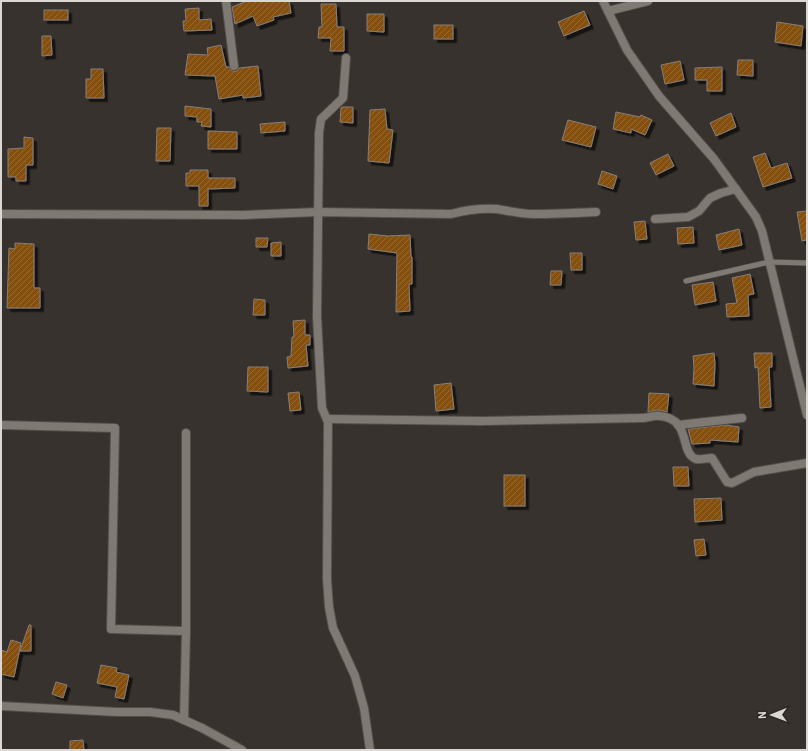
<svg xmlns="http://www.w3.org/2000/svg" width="808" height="751" font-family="Barlow,sans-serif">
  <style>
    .building { fill: url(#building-hatch); stroke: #867f7a; filter: url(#shadow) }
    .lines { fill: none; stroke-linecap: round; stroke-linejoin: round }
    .lane-casing { stroke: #534e4a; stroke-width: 6 }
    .street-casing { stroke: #534e4a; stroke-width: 10 }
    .lane { stroke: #7f7973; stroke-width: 5 }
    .street { stroke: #7f7973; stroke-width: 8 }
  </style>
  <defs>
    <pattern id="building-hatch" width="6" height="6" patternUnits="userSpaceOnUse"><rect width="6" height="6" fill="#854f11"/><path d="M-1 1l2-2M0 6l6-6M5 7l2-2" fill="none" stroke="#966833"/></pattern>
    <filter id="shadow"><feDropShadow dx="3.5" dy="3.5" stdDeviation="0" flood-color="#0009"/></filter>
  </defs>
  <rect width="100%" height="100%" fill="#37322d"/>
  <g class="building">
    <path d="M247 1H289L291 13 273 17 274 20 257 26 253 16 235 24 232 7Z"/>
    <path d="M321 4H336L337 27H344V51H330L331 38H318L319 27H322Z"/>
    <path d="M199 8V20L211 19 212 30 184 31 183 21H186L185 9Z"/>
    <rect x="44" y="10" width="24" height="10"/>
    <path d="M584 11 590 25 564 36 558 22Z"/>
    <path d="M367 14H384V32L367 31Z"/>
    <path d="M777 22 803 26 801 46 775 42Z"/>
    <rect x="434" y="25" width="19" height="14"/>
    <path d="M42 36H51L52 55 42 56Z"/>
    <path d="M221 45 226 67H229L232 71H237L239 68 258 66 261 96 243 98V95L219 99 215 76 185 75 188 54 208 55 207 48Z"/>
    <path d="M738 60H753V76L737 75Z"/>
    <path d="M680 61 684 80 665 84 661 65Z"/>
    <path d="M722 67V91H707V80H695V68Z"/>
    <path d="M91 69H103L104 98H86V79H91Z"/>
    <path d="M185 106 211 109V127L201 126 202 122H197V117L185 116Z"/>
    <path d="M342 107H353V123L340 122 341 108Z"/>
    <path d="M385 109 387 129 393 130 389 163 368 161 370 110Z"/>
    <path d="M616 112 640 117 641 115 652 120 645 135 631 129V133L613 129Z"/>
    <path d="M731 113 736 127 716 136 710 123Z"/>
    <path d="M568 120 596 127 591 147 562 140Z"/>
    <path d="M285 122V131L261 133 260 124Z"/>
    <path d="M157 128H171L170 161H156Z"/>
    <path d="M208 131 237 132V149H208Z"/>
    <path d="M24 137 33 138V165H26V181H16V177H8V149L24 148Z"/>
    <path d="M765 153 771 168 787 163 792 178 763 187 753 157Z"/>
    <path d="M668 154 674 166 656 175 650 163Z"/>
    <path d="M190 170H208V178H235V188L208 189V206H199V186H186V173H190Z"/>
    <path d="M602 171 617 176 613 189 598 184Z"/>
    <path d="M807 211V240L802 241 797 212Z"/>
    <path d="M645 221 647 239 636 240 634 222Z"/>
    <path d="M693 227 694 243 678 244 677 228Z"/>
    <path d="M739 229 742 245 719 250 716 235Z"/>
    <path d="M369 234 388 236 410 235 411 257H412V284H409L410 311 396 312 397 253 368 249Z"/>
    <path d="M256 238H268L267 247H256Z"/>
    <path d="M281 242V256H271V243Z"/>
    <path d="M15 243 34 244V288H40V308H7L9 248 15 249Z"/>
    <path d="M570 253H582V270H571Z"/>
    <path d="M551 271H562L561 285H550Z"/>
    <path d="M750 274 754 294 748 295 749 316 727 317 726 304 737 303 732 278Z"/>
    <path d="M713 282 716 301 695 305 692 285Z"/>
    <path d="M254 299 265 300V315H253Z"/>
    <path d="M305 320V335H310V345H306L308 366 288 368 287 357 291 356 292 337H294L293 321Z"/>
    <path d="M714 353 715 364 714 386 693 384 694 368 693 356Z"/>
    <path d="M754 353H772V367H769L771 407 760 408 758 367 755 368Z"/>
    <path d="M248 367H268V392L247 391Z"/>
    <path d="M451 383 454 409 436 411 434 385Z"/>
    <path d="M299 392 301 410 290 411 288 393Z"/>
    <path d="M649 393 669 394 667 412 658 410 648 412Z"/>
    <path d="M725 425 739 427 738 442 710 440V443L692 444 688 429Z"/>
    <path d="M673 467H688L689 486H674Z"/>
    <rect x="504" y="475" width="21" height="31"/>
    <path d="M721 498 722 520 695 522 694 499Z"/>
    <path d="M704 539 706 555 696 556 694 540Z"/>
    <path d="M29 625H31V651H20Z"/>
    <path d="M11 640 21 643 14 677 1 674V650L7 652Z"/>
    <path d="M101 665 117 668 116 672 129 675 124 699 115 697 117 687 97 683Z"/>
    <path d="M56 682 67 685 63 698 52 694Z"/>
    <path d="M83 740 84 750H70V741Z"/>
  </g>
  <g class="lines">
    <g class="lane-casing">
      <path id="lane" d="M686 281 769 262 807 263"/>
    </g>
    <g class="street-casing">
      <g id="street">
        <path d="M226 1 234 66"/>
        <path d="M603 1 627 50 659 96 714 159 756 217 762 231 807 415"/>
        <path d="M608 11 648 1"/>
        <path d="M346 58 343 98 321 119 319 133 317 317 322 408 328 422 327 579 329 607 333 628 355 676 364 708 370 750"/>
        <path d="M1 214 244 215 318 212 451 214C466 210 482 208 497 209 509 211 521 214 534 214 554 214 575 213 596 212"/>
        <path d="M655 219 688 217 699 211 710 198 721 193 736 189"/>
        <path d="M327 419 482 421 642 418C648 418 654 415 660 416 692 419 679 453 696 459 700 460 707 458 712 458L727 482 732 483 754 472 760 471 807 463"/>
        <path d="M1 425 115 428 111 629 186 631 184 720"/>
        <path d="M678 425 742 418"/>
        <path d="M186 433V631"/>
        <path d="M1 706 117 712H150L173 715 202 728 242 750"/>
      </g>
    </g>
    <use href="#lane" class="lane"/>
    <use href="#street" class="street"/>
  </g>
  <rect width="808" height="751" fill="none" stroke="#dad7d4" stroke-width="4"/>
  <g transform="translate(772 715) rotate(269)" stroke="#2d2823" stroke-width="3" paint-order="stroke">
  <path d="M0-3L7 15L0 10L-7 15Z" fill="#dad7d4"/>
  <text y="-6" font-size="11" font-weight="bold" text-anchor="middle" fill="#dad7d4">N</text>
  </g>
</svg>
